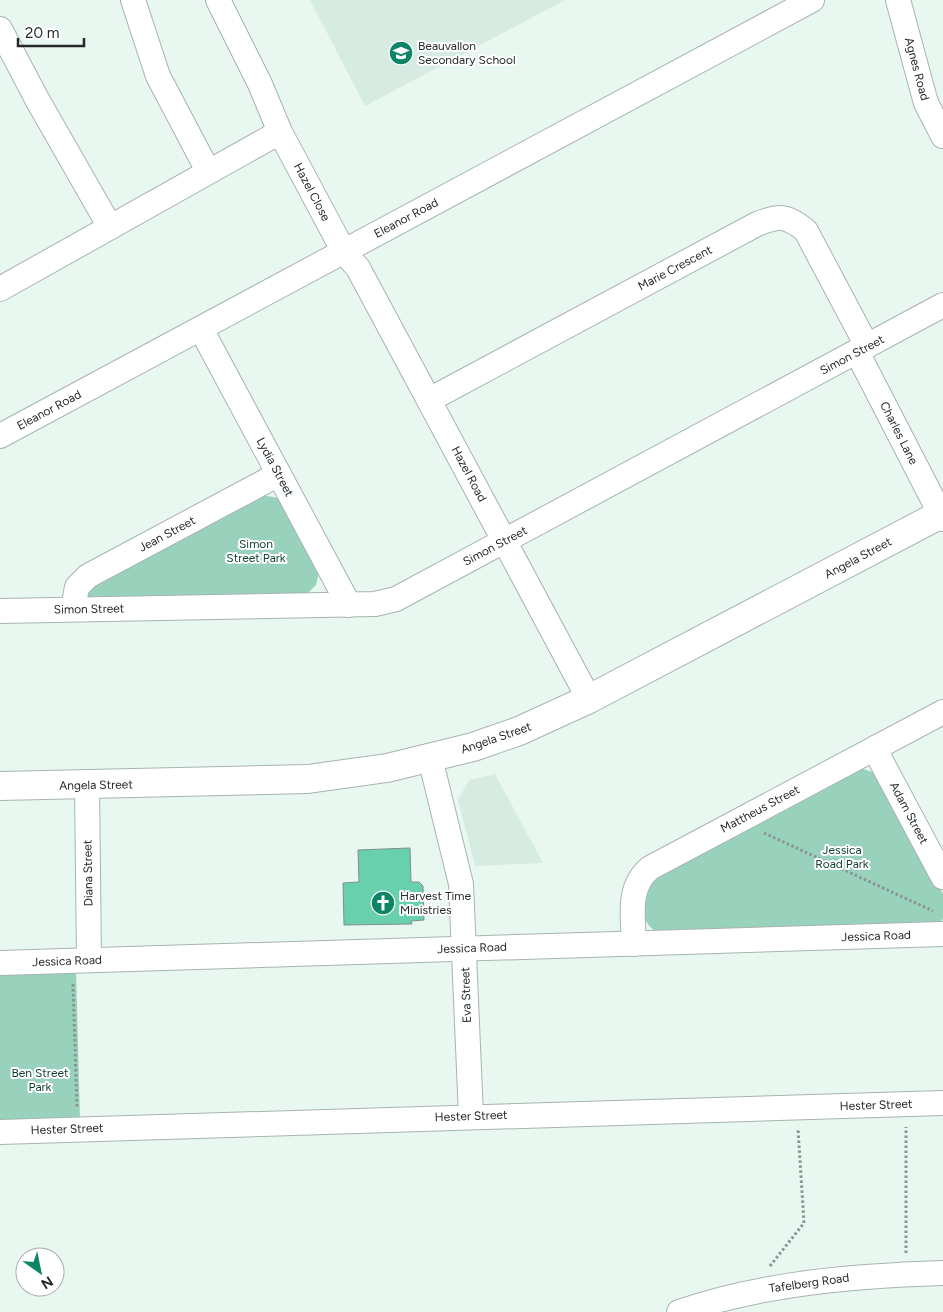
<svg xmlns="http://www.w3.org/2000/svg" width="943" height="1312" font-family="Figtree,sans-serif">
  <style>
    .built { fill: #d6ece3 }
    .green { fill: #99d2bc }
    .building { fill: #68d0ad; stroke: #828f8a }
    .lines { fill: none; stroke-linecap: round; stroke-linejoin: round }
    .minor-casing { stroke: #a7b4ae; stroke-width: 26 }
    .tertiary-casing { stroke: #a7b4ae; stroke-width: 30 }
    .path { stroke: #8a9490; stroke-width: 3; stroke-dasharray: 2.5 2.5; stroke-linecap: butt }
    .minor { stroke: #fff; stroke-width: 24 }
    .tertiary { stroke: #fff; stroke-width: 28 }
    .labels { text-anchor: middle; stroke-width: 4; stroke-linejoin: round; paint-order: stroke }
    .poi-label { font-size: 12px; fill: #252a28; stroke: #fff; text-anchor: start }
    .street-label { font-size: 12px; fill: #252a28; stroke: #fff }
    .park-label { font-size: 12px; fill: #0d3d2e; stroke: #fff }
  </style>
  <rect width="100%" height="100%" fill="#e9f7f1"/>
  <g class="built">
    <path d="M310 0H565L365 106Z"/>
    <path d="M495 774 543 863 475 866 458 800 469 780Z"/>
  </g>
  <g class="green">
    <path d="M261 495 279 498 319 572 316 585 305 596 85 598V587Z"/>
    <path d="M860 768 873 772 884 782 943 894V919L940 923 657 932C637 920 644 903 646 884Z"/>
    <path d="M76 969 80 1119 0 1122V970Z"/>
  </g>
  <path class="building" d="M410 848 411 882H419L423 886 424 920 411 921 412 924 344 925 343 883 359 882 358 850Z"/>
  <g class="lines">
    <g class="minor-casing">
      <g id="minor">
        <path d="M133 0 158 76 208 171"/>
        <path d="M218 0 260 84 280 132 344 252 358 268 589 699"/>
        <path d="M898 0 926 103 943 136"/>
        <path d="M0 29 38 101 110 227"/>
        <path d="M0 289 280 132"/>
        <path d="M201 329 349 605"/>
        <path d="M857 352 943 519"/>
        <path d="M429 400 757 224C779 215 787 215 806 231L867 346"/>
        <path d="M0 436 812 0"/>
        <path d="M73 609 77 587 88 576 279 474"/>
        <path d="M0 611 375 604 396 599 943 305"/>
        <path d="M877 747 881 761 943 877"/>
        <path d="M430 758 461 884 471 1116"/>
        <path d="M87 785 89 960"/>
        <path d="M634 944C633 916 627 887 650 868L943 712"/>
        <path d="M0 963 943 934"/>
        <path d="M0 1132 943 1103"/>
        <path d="M679 1312C764 1283 853 1276 943 1273"/>
      </g>
    </g>
    <g class="tertiary-casing">
      <path id="tertiary" d="M0 786 308 779 387 768 473 747 519 731 589 699 943 513"/>
    </g>
    <g class="path">
      <path d="M764 833 933 911"/>
      <path d="M73 984 77 1107"/>
      <path d="M906 1253V1127"/>
      <path d="M770 1266 804 1223 798 1129"/>
    </g>
    <use href="#minor" class="minor"/>
    <use href="#tertiary" class="tertiary"/>
  </g>
  <defs>
    <g id="school-disc" transform="scale(1.25)"><circle r="9.5" fill="#0b8566" stroke="#fff"/><path d="M0-5L7-2L0 1L-7-2ZM-4 1L0 2.5L4 1V4Q0 6-4 4Z" fill="#fff"/></g>
    <g id="church-disc" transform="scale(1.25)"><circle r="9.5" fill="#0b8566" stroke="#fff"/><path d="M-1.2-6h2.4v3.5h3.3v2.4h-3.3V6h-2.4V-.1h-3.3v-2.4h3.3Z" fill="#fff"/></g>
  </defs>
  <g fill-rule="evenodd">
    <use href="#school-disc" x="401" y="53"/>
    <use href="#church-disc" x="383" y="903"/>
  </g>
  <g class="labels">
    <g class="poi-label">
      <text x="418" y="50">Beauvallon<tspan x="418" dy="14">Secondary School</tspan></text>
      <text x="400" y="900">Harvest Time<tspan x="400" dy="14">Ministries</tspan></text>
    </g>
    <g class="street-label">
      <text transform="translate(917 69) rotate(75)" y="4">Agnes Road</text>
      <text transform="translate(312 192) rotate(62)" y="4">Hazel Close</text>
      <text transform="translate(406 218) rotate(-28)" y="4">Eleanor Road</text>
      <text transform="translate(675 268) rotate(-28)" y="4">Marie Crescent</text>
      <text transform="translate(852 355) rotate(-28)" y="4">Simon Street</text>
      <text transform="translate(49 410) rotate(-28)" y="4">Eleanor Road</text>
      <text transform="translate(899 433) rotate(63)" y="4">Charles Lane</text>
      <text transform="translate(275 467) rotate(62)" y="4">Lydia Street</text>
      <text transform="translate(469 474) rotate(62)" y="4">Hazel Road</text>
      <text transform="translate(167 534) rotate(-28)" y="4">Jean Street</text>
      <text transform="translate(495 546) rotate(-28)" y="4">Simon Street</text>
      <text transform="translate(858 558) rotate(-28)" y="4">Angela Street</text>
      <text transform="translate(89 609) rotate(-1)" y="4">Simon Street</text>
      <text transform="translate(496 738) rotate(-19)" y="4">Angela Street</text>
      <text transform="translate(96 785) rotate(-1)" y="4">Angela Street</text>
      <text transform="translate(760 809) rotate(-28)" y="4">Mattheus Street</text>
      <text transform="translate(909 813) rotate(62)" y="4">Adam Street</text>
      <text transform="translate(88 873) rotate(-91)" y="4">Diana Street</text>
      <text transform="translate(876 936) rotate(-2)" y="4">Jessica Road</text>
      <text transform="translate(472 948) rotate(-2)" y="4">Jessica Road</text>
      <text transform="translate(67 961) rotate(-2)" y="4">Jessica Road</text>
      <text transform="translate(466 995) rotate(-92)" y="4">Eva Street</text>
      <text transform="translate(876 1105) rotate(-2)" y="4">Hester Street</text>
      <text transform="translate(471 1116) rotate(-2)" y="4">Hester Street</text>
      <text transform="translate(67 1129) rotate(-2)" y="4">Hester Street</text>
      <text transform="translate(809 1283) rotate(-8)" y="4">Tafelberg Road</text>
    </g>
    <g class="park-label">
      <text x="256" y="548">Simon<tspan x="256" dy="14">Street Park</tspan></text>
      <text x="842" y="854">Jessica<tspan x="842" dy="14">Road Park</tspan></text>
      <text x="40" y="1077">Ben Street<tspan x="40" dy="14">Park</tspan></text>
    </g>
  </g>
  <g transform="translate(40 1272) rotate(147)"><circle r="24" fill="#ffffff" stroke="#a8aaa9"/>
  <path d="M0-4L9 19L0 12L-9 19Z" fill="#0b8566"/>
  <text y="-8" font-size="14" font-weight="bold" text-anchor="middle" fill="#252a28">N</text>
  </g>
  <path d="M18 38v8h66v-8" fill="none" stroke="#252a28" stroke-width="2.5"/>
  <text x="25" y="38" font-size="15" fill="#252a28" stroke="#ffffff" stroke-width="4" paint-order="stroke">20 m</text>
</svg>
